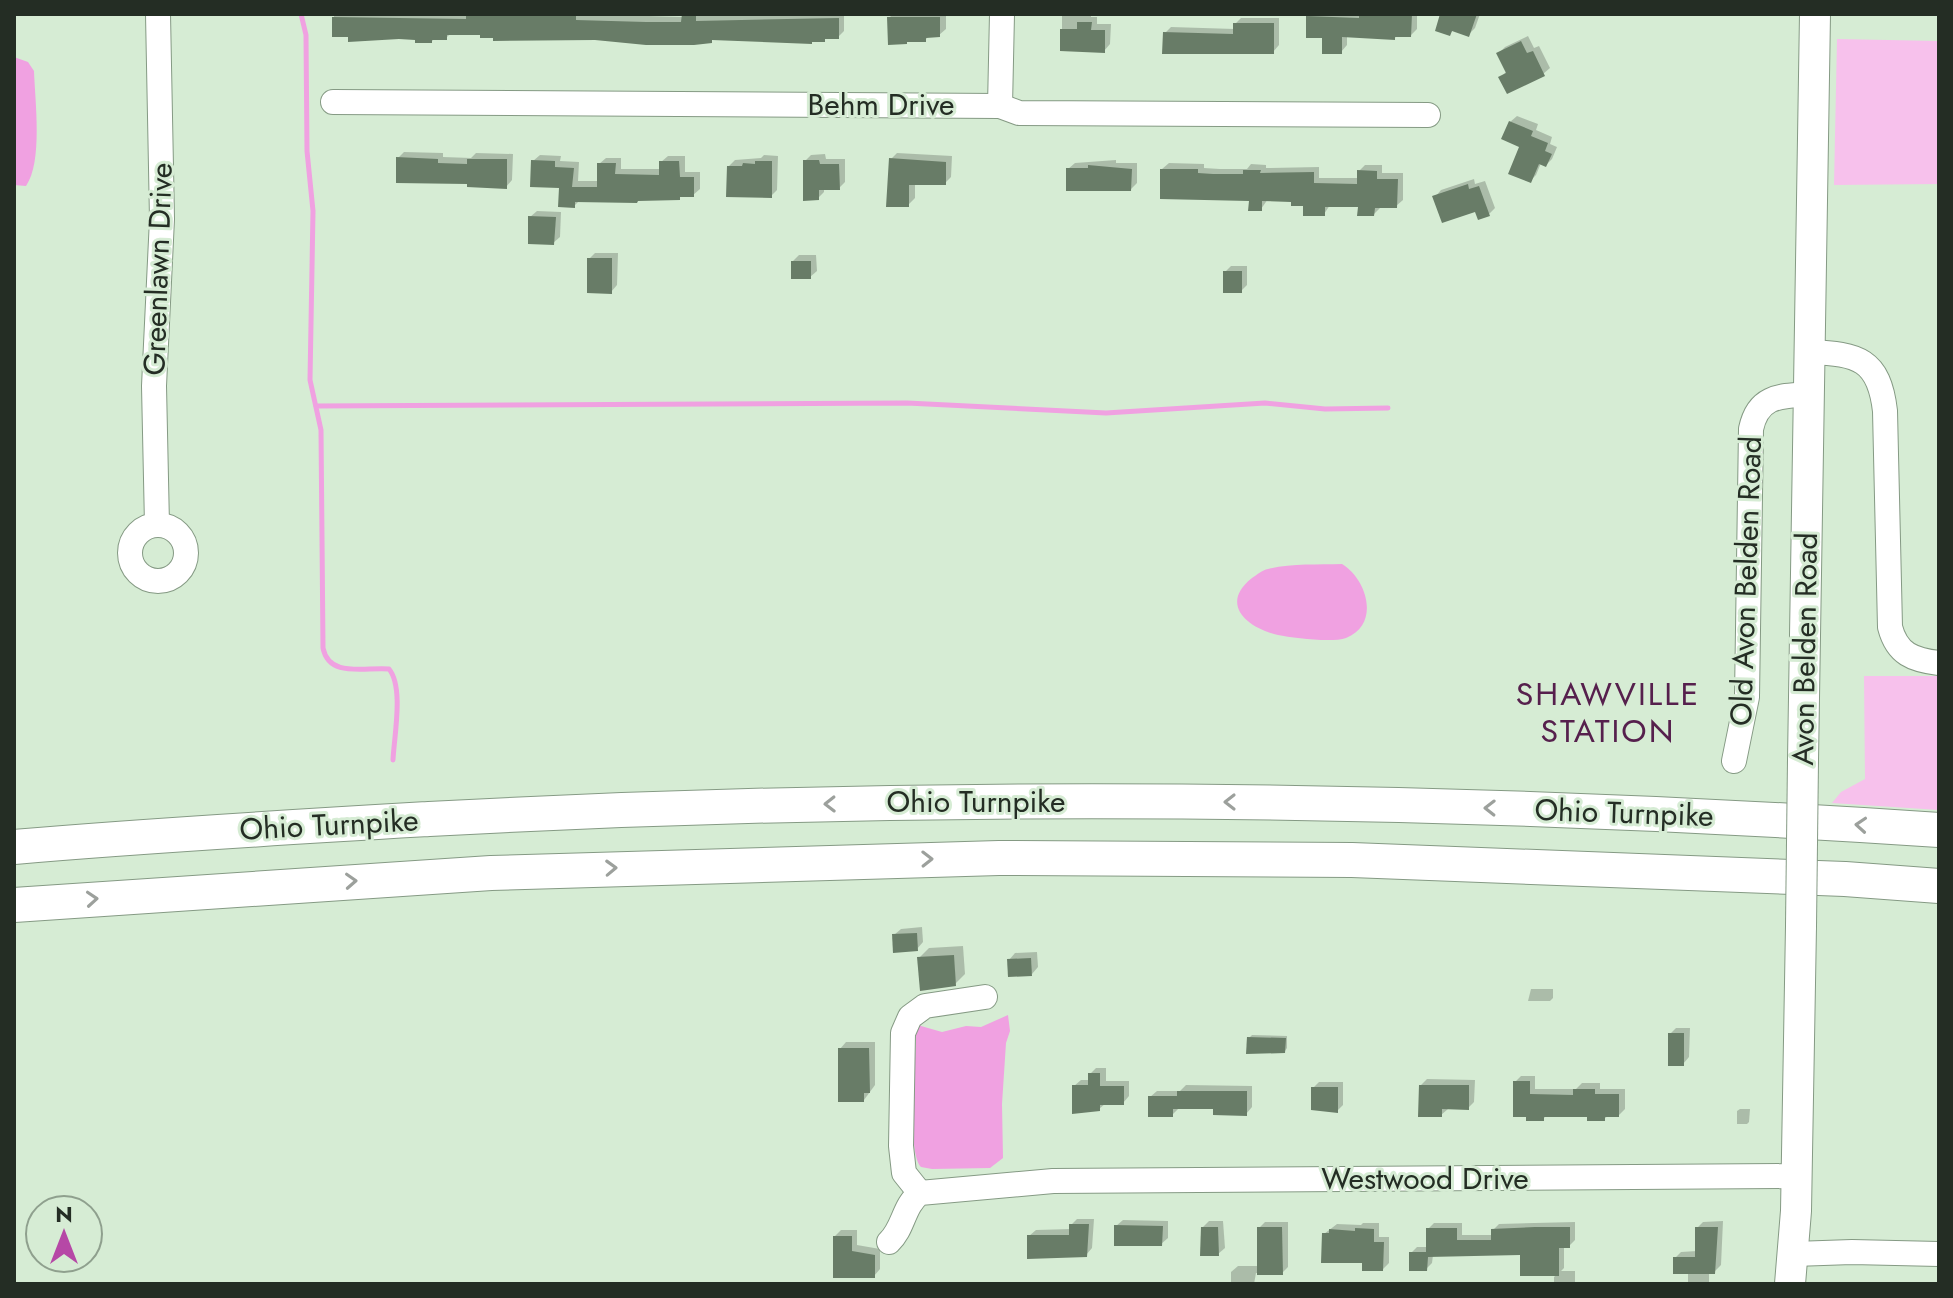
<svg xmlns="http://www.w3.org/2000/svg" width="1953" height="1298" font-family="Jost,sans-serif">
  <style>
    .green { fill: #f7c1ec }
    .water { fill: #f0a1e1 }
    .shadow { fill: #0003 }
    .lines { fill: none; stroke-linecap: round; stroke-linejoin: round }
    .stream { stroke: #f0a1e1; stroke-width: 5 }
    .building { fill: #687c67 }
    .minor-casing { stroke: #859a84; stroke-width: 26 }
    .major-casing { stroke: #859a84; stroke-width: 32 }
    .highway-casing { stroke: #859a84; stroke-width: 36 }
    .minor { stroke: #fff; stroke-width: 24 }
    .major { stroke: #fff; stroke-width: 30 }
    .highway { stroke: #fff; stroke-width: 34 }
    .major-bridge-casing { stroke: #859a84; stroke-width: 32; stroke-linecap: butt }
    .major-bridge { stroke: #fff; stroke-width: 30 }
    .oneway { stroke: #9ca09c }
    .labels { text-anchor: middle; stroke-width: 6; stroke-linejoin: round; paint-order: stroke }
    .street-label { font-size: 30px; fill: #242d24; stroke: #d6ecd4 }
    .neighbourhood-label { font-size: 32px; letter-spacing: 2px; fill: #56204d; stroke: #d6ecd4 }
  </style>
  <rect width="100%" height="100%" fill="#d6ecd4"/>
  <g class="green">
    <path d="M1837 39 1939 41V184L1834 185Z"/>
    <path d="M1864 676H1939V810L1832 803 1841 792 1865 779Z"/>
  </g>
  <g class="water">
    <path d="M14 57 28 62 34 71C35 101 43 162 26 186L14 185Z"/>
    <path d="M1342 564C1368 580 1380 625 1346 638 1332 643 1293 638 1278 635 1247 628 1219 604 1252 578 1257 575 1262 570 1268 569 1291 563 1318 565 1342 564Z"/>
    <path d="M1008 1015 1010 1031 1006 1043 1002 1104 1003 1158 990 1168 932 1169 921 1167C905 1150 918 1048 916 1020L921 1026 942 1032 966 1026 981 1027Z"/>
  </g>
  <g class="shadow">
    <path d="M334 14H581L683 17V14H701V16L844 14V31L838 37H827L824 40 451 33 446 38H435L432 41 417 38 334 35Z"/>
    <path d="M893 14H946V29L939 35 929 36 925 40 889 18Z"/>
    <path d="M1062 14H1091V17H1097V24H1111L1110 44 1104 51 1062 49Z"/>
    <path d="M1311 14H1417V29L1411 35H1397L1395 38 1347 35V45L1341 52 1308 16Z"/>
    <path d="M1442 14H1480L1475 28 1469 34 1453 30 1450 33Z"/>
    <path d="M1241 18H1279V45L1273 52 1165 33 1171 27 1235 29V24Z"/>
    <path d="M1528 36 1534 48 1539 46 1550 68 1543 74 1501 77 1507 71 1499 53 1505 47Z"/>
    <path d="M1517 116 1538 124 1536 130 1552 137 1550 144 1557 147 1552 159 1546 165 1541 163 1536 175 1530 181 1522 146 1510 122Z"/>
    <path d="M404 152 443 153V157L471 158 476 153 513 154 512 180 506 187 469 182 398 158Z"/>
    <path d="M897 153 952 156 951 177 945 183H915V198L908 205 891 159Z"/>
    <path d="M825 154 826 159H845V182L839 188H824V192L818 198 805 161 811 155Z"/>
    <path d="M540 155 561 156 560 161 579 162 578 181H599V164L606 158H621V169H661V162L668 156H685V172H700V189L693 195 580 200 574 206 561 186 533 161Z"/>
    <path d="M764 155 778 156 777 190 771 196 729 166 735 160 761 158Z"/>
    <path d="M1116 160V163H1137V183L1131 189 1068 169 1075 163Z"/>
    <path d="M1169 163 1204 164V168L1220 169H1247L1251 164 1266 165V168L1319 167V178H1359V171L1365 165H1382V173H1403V200L1396 206 1380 208 1374 214 1360 205H1330L1324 214 1293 200 1268 199 1261 209 1251 199 1162 169Z"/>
    <path d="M1474 179 1475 184 1485 181 1495 208 1489 214 1435 197 1441 190Z"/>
    <path d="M537 211 561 212 560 237 553 243 530 217Z"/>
    <path d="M595 253H618L617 285 611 292 589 259Z"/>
    <path d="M799 255H816L817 271 810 277 793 261Z"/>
    <path d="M1231 266H1247V285L1241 291 1225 272Z"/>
    <path d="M922 927 923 942 917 949 894 935 901 929Z"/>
    <path d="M963 946 965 974 955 984 919 958 929 948Z"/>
    <path d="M1037 952 1038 967 1032 974 1009 960 1015 953Z"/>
    <path d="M1531 989H1553V998L1550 1001H1528Z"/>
    <path d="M1676 1028H1690L1689 1057 1683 1064 1670 1034Z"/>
    <path d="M1252 1035 1287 1036V1048L1285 1051 1249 1038Z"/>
    <path d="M846 1042H875V1085L864 1100 840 1049Z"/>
    <path d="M1096 1068H1106V1081H1129V1096L1123 1103H1106L1099 1109 1074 1086 1081 1080H1090V1074Z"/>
    <path d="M1521 1076H1535V1089H1576L1582 1083H1600V1089H1625V1109L1619 1115H1609L1604 1119 1589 1115H1547L1543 1119 1515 1082Z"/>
    <path d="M1427 1079 1475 1080 1474 1102 1468 1108 1448 1109 1441 1115 1421 1085Z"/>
    <path d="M1319 1082H1343V1105L1337 1111 1313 1088Z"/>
    <path d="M1186 1085 1252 1086V1107L1246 1114 1215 1107 1179 1108 1172 1115 1150 1097 1157 1091H1180Z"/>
    <path d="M1740 1109H1750L1749 1122 1747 1124H1737V1111Z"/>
    <path d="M1077 1219H1094L1092 1248 1086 1255 1029 1236 1036 1230 1071 1229V1225Z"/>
    <path d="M1123 1220 1168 1221V1238L1161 1244 1116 1226Z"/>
    <path d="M1209 1221H1223L1225 1248 1218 1254 1203 1227Z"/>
    <path d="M1723 1221 1721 1265 1714 1272H1709V1284H1688V1272L1675 1258 1681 1252 1697 1251V1228L1703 1222Z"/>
    <path d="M1265 1222H1288V1267L1282 1273H1256L1254 1284H1231V1272L1238 1266H1259V1228Z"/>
    <path d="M1575 1222V1240L1569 1246H1564V1268L1561 1271H1575V1284H1554V1277L1557 1274 1522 1253 1433 1255 1432 1263 1426 1269 1411 1253 1417 1247H1428V1229L1434 1223H1462V1235H1493V1230L1499 1224Z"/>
    <path d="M1363 1223H1379V1237H1389V1263L1383 1269 1364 1261 1324 1234 1337 1224 1361 1225Z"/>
    <path d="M841 1230H857V1245L880 1249V1269L874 1276 835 1236Z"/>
  </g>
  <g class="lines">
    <g class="stream">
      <path d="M301 14 306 35 307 151 313 211 310 380 321 430 323 648C329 678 364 667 389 669 404 687 394 737 393 760"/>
      <path d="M316 406 907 403 1106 413 1265 403 1325 409 1388 408"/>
    </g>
  </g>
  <g class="building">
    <path d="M466 14H576V20L646 22H681L682 14H696V21L839 18V39H825V42H812V44L712 40V43L694 45H646L595 40 493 41V38H480V35H447V40H432V43H415V40L399 39 348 42V37H332V17L466 19Z"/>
    <path d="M1359 14H1412L1411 37H1395V40L1342 37V54H1322V38H1306V16L1359 18Z"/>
    <path d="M1440 14H1477L1469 37 1452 31 1450 36 1435 31Z"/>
    <path d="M887 17H940V37L926 38V42H907V44L888 45Z"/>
    <path d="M1077 22H1092L1091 30H1105V53L1060 51V29H1077Z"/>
    <path d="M1233 23H1274V54H1162L1163 32 1233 34Z"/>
    <path d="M1521 41 1527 53 1533 51 1545 76 1507 94 1498 77 1506 73 1496 53Z"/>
    <path d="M1509 121 1533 131 1531 136 1548 143 1545 151 1552 154 1546 167 1539 164 1531 183 1508 174 1519 147 1501 139Z"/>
    <path d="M396 157 438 159V163L467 164V159H507V189L467 187V184L396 183Z"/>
    <path d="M889 158 946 162V185H909V207H886Z"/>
    <path d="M531 160 555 161V167L574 168 572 187H597V163H616L615 174 659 175V161H679L680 177H694V197H680V200L638 201 637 203 575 202V208L558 207 559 188 530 187Z"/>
    <path d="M803 160H819L820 164H839L840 190H819V200L803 201Z"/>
    <path d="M755 161H772V198L726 197 727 166H742L743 163 755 164Z"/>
    <path d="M1088 165 1132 169 1131 191H1066V168H1088Z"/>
    <path d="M1160 169H1198V173L1213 174H1243V170H1261L1260 173 1314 172V183L1357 184V170L1377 171V179H1398L1397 208H1375L1374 216H1357L1358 207H1325V216H1303V206H1291V202L1262 201V211H1248L1249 201 1160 199Z"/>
    <path d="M1468 184 1469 189 1479 186 1490 216 1478 220 1475 212 1442 223 1432 196Z"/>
    <path d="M528 216 556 217 554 245 528 244Z"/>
    <path d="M587 258H612V294L587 293Z"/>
    <rect x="791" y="261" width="20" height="18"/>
    <rect x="1223" y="271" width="19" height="22"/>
    <path d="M917 933 918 951 893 953 892 934Z"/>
    <path d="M954 955 956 986 920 991 917 957Z"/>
    <path d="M1031 958 1032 976 1008 977 1007 959Z"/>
    <rect x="1668" y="1033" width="16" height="33"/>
    <path d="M1247 1037 1286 1038 1285 1053 1246 1054Z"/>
    <path d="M838 1048H869L870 1093H864V1102H838Z"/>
    <path d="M1088 1073H1100V1086H1124V1105H1100V1111L1072 1114V1085H1088Z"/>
    <path d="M1513 1081H1530V1094L1573 1095V1089H1595V1094H1619V1117H1605V1121H1587V1117H1544V1121H1526V1117H1513Z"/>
    <path d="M1419 1085H1469V1110L1442 1109V1117H1418Z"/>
    <path d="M1311 1087H1338V1113L1311 1110Z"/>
    <path d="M1177 1091H1247V1116L1213 1115V1109H1173V1117H1148V1096H1177Z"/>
    <path d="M1069 1224H1089L1087 1257 1027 1259V1235H1069Z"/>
    <path d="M1114 1225 1163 1226 1162 1246H1114Z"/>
    <path d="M1201 1227H1218L1219 1256H1200Z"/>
    <path d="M1257 1227H1282L1283 1275H1257Z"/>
    <path d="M1535 1227H1570V1248H1559V1276H1520V1255L1428 1257 1427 1271H1409V1252H1426V1228H1457V1240H1491V1229Z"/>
    <path d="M1695 1227H1718L1715 1274H1673V1257H1695Z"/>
    <path d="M1355 1228 1374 1229V1242H1384L1383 1271H1362V1263H1321L1322 1233H1329V1229L1355 1231Z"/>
    <path d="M833 1236H852V1251L875 1255V1278H833Z"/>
  </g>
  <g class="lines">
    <g class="minor-casing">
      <g id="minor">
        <path d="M333 102 1000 106 1019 113 1428 115"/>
        <path d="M1000 106 1002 14"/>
        <path d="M1810 352C1858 354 1879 359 1885 411L1890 627C1897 654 1913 660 1939 663"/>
        <circle cx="158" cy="553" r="28"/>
        <path d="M157 525 154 386 162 219 158 14"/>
        <path d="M1734 761 1747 697 1751 429C1758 396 1779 396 1809 394"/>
        <path d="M920 1193 904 1173 901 1146 903 1033 910 1017 925 1006 985 997"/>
        <path d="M889 1242C904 1228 903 1206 920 1193L1053 1181 1797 1176"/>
        <path d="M1794 1254 1852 1252 1939 1254"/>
      </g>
    </g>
    <g class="major-casing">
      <g id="major">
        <path d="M1803 760 1815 14"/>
        <path d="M1790 1284 1796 1211 1801 926"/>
      </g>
    </g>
    <g class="highway-casing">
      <g id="highway">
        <path d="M14 847C152 835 291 827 429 819 932 792 1437 796 1939 830"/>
        <path d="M14 905 491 873 999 858 1352 860 1845 879 1939 886"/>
      </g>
    </g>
    <use href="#minor" class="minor"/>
    <use href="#major" class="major"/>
    <use href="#highway" class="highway"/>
    <g class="major-bridge-casing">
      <path id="major-bridge" d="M1801 926 1803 760"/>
    </g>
    <use href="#major-bridge" class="major-bridge"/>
  </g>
  <defs><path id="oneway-chevron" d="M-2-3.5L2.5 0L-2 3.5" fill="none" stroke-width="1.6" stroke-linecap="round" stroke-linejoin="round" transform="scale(2)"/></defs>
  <g class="oneway">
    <use href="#oneway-chevron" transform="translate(1230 802) rotate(-180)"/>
    <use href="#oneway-chevron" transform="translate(830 804) rotate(179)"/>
    <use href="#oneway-chevron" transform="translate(1490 808) rotate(-179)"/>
    <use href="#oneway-chevron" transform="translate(1861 825) rotate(-176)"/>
    <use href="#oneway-chevron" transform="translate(927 859) rotate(-1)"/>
    <use href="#oneway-chevron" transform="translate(611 868) rotate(-2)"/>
    <use href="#oneway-chevron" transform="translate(351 881) rotate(-3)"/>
    <use href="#oneway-chevron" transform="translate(92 899) rotate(-4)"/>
  </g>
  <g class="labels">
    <g class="street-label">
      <text x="881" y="115">Behm Drive</text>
      <text transform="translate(158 269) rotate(-88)" y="10">Greenlawn Drive</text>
      <text transform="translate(1746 581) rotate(-88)" y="10">Old Avon Belden Road</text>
      <text transform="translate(1805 649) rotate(-89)" y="10">Avon Belden Road</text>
      <text x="976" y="812">Ohio Turnpike</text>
      <text transform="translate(1624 813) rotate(2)" y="10">Ohio Turnpike</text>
      <text transform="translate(329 825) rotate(-3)" y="10">Ohio Turnpike</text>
      <text x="1425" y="1189">Westwood Drive</text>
    </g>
    <g class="neighbourhood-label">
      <text x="1608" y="705">SHAWVILLE<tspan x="1608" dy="37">STATION</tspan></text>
    </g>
  </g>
  <rect width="1953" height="1298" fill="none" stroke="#242d24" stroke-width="32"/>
  <g transform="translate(64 1234)"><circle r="38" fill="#d6ecd4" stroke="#8fa08e" stroke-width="2"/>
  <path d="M0-6L14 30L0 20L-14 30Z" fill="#b648a6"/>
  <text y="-12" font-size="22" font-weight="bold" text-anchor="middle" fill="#242d24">N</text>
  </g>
</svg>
